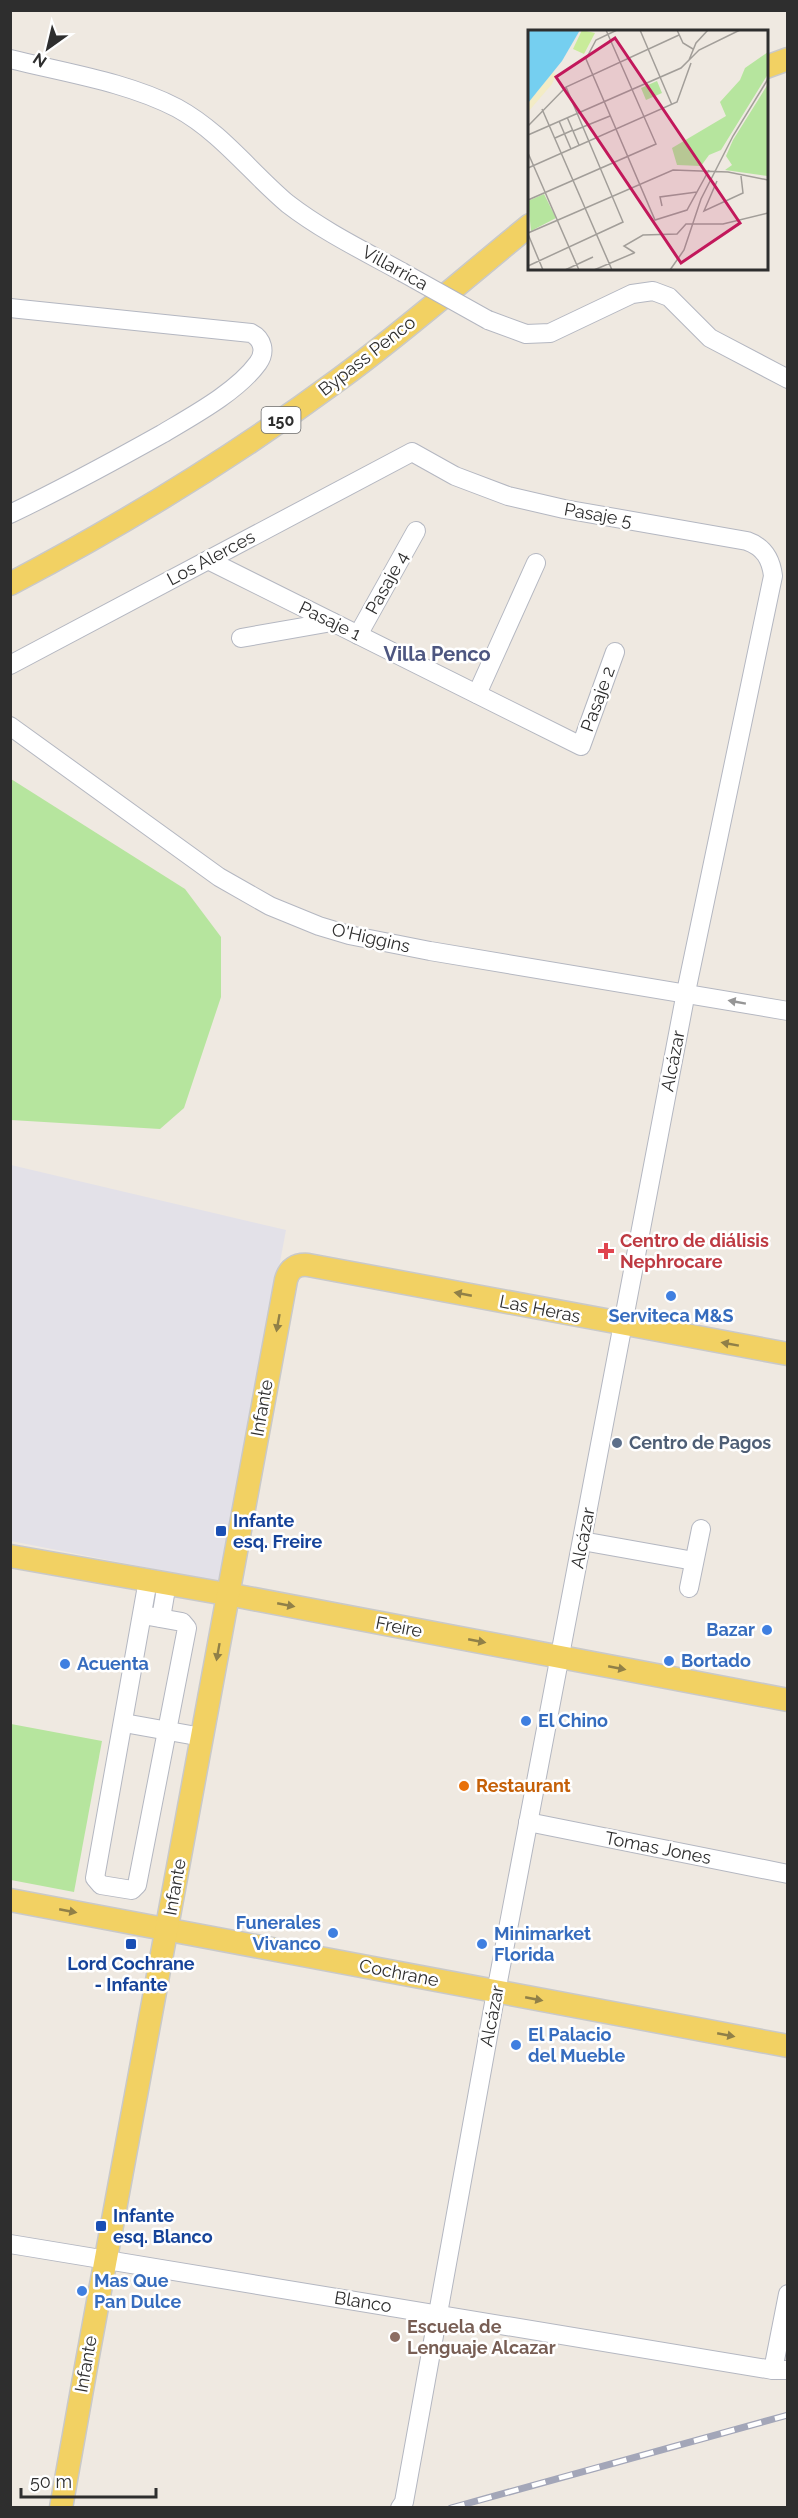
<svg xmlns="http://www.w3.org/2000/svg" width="798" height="2518" font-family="Raleway,sans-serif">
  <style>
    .industrial { fill: #e3e1e8 }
    .green { fill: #b6e59e }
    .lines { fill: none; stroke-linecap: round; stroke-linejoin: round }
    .minor-casing { stroke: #b4b7c1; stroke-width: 20 }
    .major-casing { stroke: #c9c9c9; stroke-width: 25 }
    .minor { stroke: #fff; stroke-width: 18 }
    .major { stroke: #f2d163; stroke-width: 22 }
    .rail-casing { stroke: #a3a6b8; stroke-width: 7 }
    .rail { stroke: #fff; stroke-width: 4.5; stroke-dasharray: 14; stroke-linecap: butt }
    .minor-bridge-casing { stroke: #b4b7c1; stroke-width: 20; stroke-linecap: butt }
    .minor-bridge { stroke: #fff; stroke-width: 18 }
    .oneway { fill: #969696 }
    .oneway2 { fill: #908048 }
    .health-dot { fill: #e0444e; stroke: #fff; stroke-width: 2 }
    .shop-dot { fill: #3f7fe0; stroke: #fff; stroke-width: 2 }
    .service-dot { fill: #5c6f8a; stroke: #fff; stroke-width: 2 }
    .transit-dot { fill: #1a4fb4; stroke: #fff; stroke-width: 2 }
    .food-dot { fill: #e8710a; stroke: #fff; stroke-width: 2 }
    .education-dot { fill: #8d6e63; stroke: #fff; stroke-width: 2 }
    .labels { text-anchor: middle; stroke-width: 5; stroke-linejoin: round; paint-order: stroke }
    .shield { fill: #fff; stroke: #6d6d6d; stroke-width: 1.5 }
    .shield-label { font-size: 16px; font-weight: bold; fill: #2e2e2e }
    .street-label { font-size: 18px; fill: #2e2e2e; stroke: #fff }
    .health-label { font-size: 18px; font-weight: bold; fill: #be3a42; stroke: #fff; text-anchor: start }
    .shop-label { font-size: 18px; font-weight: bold; fill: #366cbe; stroke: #fff; text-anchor: start }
    .service-label { font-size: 18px; font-weight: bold; fill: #4e5e75; stroke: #fff; text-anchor: start }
    .transit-label { font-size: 18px; font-weight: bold; fill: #164399; stroke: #fff; text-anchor: start }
    .food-label { font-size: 18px; font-weight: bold; fill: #c56008; stroke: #fff; text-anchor: start }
    .education-label { font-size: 18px; font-weight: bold; fill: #785e54; stroke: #fff; text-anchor: start }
    .neighbourhood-label { font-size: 20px; font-weight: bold; fill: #4d5680; stroke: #fff }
    .inset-road { fill: none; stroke: #a29e99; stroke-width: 1.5 }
    .view { fill: #c2185b; fill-opacity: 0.15; stroke: #c2185b; stroke-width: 3 }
    .inset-edge { fill: none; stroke: #2e2e2e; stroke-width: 3 }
  </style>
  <rect width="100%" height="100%" fill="#efe9e1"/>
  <path class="industrial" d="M11 1165 286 1230 220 1582 11 1541Z"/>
  <g class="green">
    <path d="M11 779 185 889 221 937V997L184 1108 160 1129 11 1120Z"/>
    <path d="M11 1724 102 1741 74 1892 11 1880Z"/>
  </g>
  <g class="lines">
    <g class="minor-casing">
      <g id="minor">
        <path d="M10 59C66 73 127 82 177 108 221 132 251 173 288 204 323 231 364 251 402 272"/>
        <path d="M10 308 251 333C263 339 266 352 258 363 237 392 192 416 162 434 112 462 62 489 10 514"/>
        <path d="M488 320 526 334 550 333 632 294 653 291 669 297 710 338 788 379"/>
        <path d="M208 560 581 746 615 652"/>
        <path d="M358 635 416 531"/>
        <path d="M241 638 332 622"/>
        <path d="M10 665 412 452 455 476 508 496 564 509 747 541C764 547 771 559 773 576L686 992 496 1992 404 2502 400 2508"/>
        <path d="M477 694 536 563"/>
        <path d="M10 726 219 877 270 906 319 926 349 935 430 951 788 1011"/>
        <path d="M582 1541 694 1561"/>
        <path d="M689 1588 701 1529"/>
        <path d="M143 1615 182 1622 187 1628 137 1885 132 1890 101 1885 95 1878 148 1580"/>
        <path d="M161 1618 167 1583"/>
        <path d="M124 1723 202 1737"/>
        <path d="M528 1822 788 1874"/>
        <path d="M10 2244 773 2370H788"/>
        <path d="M773 2370 788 2294"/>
      </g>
    </g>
    <g class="major-casing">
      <g id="major">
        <path d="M766 67 788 59"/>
        <path d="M10 584C124 524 235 456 338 380 404 332 466 277 530 225"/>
        <path d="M10 1556 243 1597 788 1700"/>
        <path d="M10 1900 788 2046"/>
        <path d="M61 2508C133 2098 211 1689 286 1280 289 1269 296 1264 308 1265L788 1354"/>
      </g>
    </g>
    <use href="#minor" class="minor"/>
    <use href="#major" class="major"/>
    <g class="rail-casing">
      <path id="rail" d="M451 2508 788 2415"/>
    </g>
    <use href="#rail" class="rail"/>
    <g class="minor-bridge-casing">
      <path id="minor-bridge" d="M402 272 488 320"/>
    </g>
    <use href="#minor-bridge" class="minor-bridge"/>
  </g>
  <defs><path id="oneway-solid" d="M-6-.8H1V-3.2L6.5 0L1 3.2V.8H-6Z" transform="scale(1.5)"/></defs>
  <use class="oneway" href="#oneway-solid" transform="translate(737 1002) rotate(-170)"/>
  <g class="oneway2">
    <use href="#oneway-solid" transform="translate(463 1294) rotate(-169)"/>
    <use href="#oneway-solid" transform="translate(278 1323) rotate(100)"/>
    <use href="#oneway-solid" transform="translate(730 1344) rotate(-170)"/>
    <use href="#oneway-solid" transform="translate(286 1605) rotate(11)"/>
    <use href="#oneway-solid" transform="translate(477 1641) rotate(11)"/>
    <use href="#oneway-solid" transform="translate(218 1652) rotate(100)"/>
    <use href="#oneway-solid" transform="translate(617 1668) rotate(11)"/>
    <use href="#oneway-solid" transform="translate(68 1911) rotate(11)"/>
    <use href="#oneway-solid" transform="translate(534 1999) rotate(11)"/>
    <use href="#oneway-solid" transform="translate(726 2035) rotate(11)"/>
  </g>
  <path class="health-dot" d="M603 1242h6v6h6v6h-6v6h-6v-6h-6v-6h6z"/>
  <g class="shop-dot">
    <circle cx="671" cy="1296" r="6"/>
    <circle cx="767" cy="1630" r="6"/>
    <circle cx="669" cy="1661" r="6"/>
    <circle cx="65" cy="1664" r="6"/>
    <circle cx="526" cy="1721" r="6"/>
    <circle cx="333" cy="1933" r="6"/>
    <circle cx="482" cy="1944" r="6"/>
    <circle cx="516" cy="2045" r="6"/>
    <circle cx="82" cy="2291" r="6"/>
  </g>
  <circle class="service-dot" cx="617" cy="1443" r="6"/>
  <g class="transit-dot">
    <rect x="215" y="1525" width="12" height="12" rx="3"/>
    <rect x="125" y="1938" width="12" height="12" rx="3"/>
    <rect x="95" y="2220" width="12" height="12" rx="3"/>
  </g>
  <circle class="food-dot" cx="464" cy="1786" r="6"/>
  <circle class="education-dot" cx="395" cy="2337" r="6"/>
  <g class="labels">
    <rect class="shield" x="261.5" y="407" width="39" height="26" rx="4.5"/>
    <g class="shield-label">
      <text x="281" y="426">150</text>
    </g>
    <g class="street-label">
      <text transform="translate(395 268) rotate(29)" y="6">Villarrica</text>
      <text transform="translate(367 356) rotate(-38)" y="6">Bypass Penco</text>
      <text transform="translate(598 515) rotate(10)" y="6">Pasaje 5</text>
      <text transform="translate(211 558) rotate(-28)" y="6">Los Alerces</text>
      <text transform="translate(387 583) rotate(-61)" y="6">Pasaje 4</text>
      <text transform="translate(330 621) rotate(26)" y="6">Pasaje 1</text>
      <text transform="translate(598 699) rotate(-70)" y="6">Pasaje 2</text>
      <text transform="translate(371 938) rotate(13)" y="6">O'Higgins</text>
      <text transform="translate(673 1061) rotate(-79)" y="6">Alcázar</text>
      <text transform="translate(540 1309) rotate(11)" y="6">Las Heras</text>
      <text transform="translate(262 1408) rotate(-80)" y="6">Infante</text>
      <text transform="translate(583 1538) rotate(-79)" y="6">Alcázar</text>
      <text transform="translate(399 1627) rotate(11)" y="6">Freire</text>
      <text transform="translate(658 1848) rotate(11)" y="6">Tomas Jones</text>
      <text transform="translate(175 1887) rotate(-80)" y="6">Infante</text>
      <text transform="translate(399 1973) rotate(11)" y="6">Cochrane</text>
      <text transform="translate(492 2016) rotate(-79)" y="6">Alcázar</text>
      <text transform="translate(363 2302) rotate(9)" y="6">Blanco</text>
      <text transform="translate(86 2364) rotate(-80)" y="6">Infante</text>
    </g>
    <g class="health-label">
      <text x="620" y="1247">Centro de diálisis<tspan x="620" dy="21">Nephrocare</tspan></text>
    </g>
    <g class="shop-label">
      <text x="671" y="1322" text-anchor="middle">Serviteca M&amp;S</text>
      <text x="755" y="1636" text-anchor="end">Bazar</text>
      <text x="681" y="1667">Bortado</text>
      <text x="77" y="1670">Acuenta</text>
      <text x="538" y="1727">El Chino</text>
      <text x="321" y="1929" text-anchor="end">Funerales<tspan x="321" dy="21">Vivanco</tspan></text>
      <text x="494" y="1940">Minimarket<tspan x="494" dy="21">Florida</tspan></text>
      <text x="528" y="2041">El Palacio<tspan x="528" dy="21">del Mueble</tspan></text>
      <text x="94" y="2287">Mas Que<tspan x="94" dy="21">Pan Dulce</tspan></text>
    </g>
    <g class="service-label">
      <text x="629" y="1449">Centro de Pagos</text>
    </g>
    <g class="transit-label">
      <text x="233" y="1527">Infante<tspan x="233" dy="21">esq. Freire</tspan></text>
      <text x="131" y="1970" text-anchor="middle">Lord Cochrane<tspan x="131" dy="21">- Infante</tspan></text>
      <text x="113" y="2222">Infante<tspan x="113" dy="21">esq. Blanco</tspan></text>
    </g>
    <g class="food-label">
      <text x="476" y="1792">Restaurant</text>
    </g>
    <g class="education-label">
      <text x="407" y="2333">Escuela de<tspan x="407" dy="21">Lenguaje Alcazar</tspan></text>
    </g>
    <g class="neighbourhood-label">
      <text x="437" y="661">Villa Penco</text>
    </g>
  </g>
  <g transform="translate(528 30)">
    <rect width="240" height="240" fill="#efe9e1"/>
    <path d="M240 22V44L193 120 181 125 173 136 149 135 144 118 198 86 192 72 212 50 217 38ZM129 51 134 63 118 70 113 58ZM240 54V146L197 140 204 135 198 126 205 110ZM16 164 28 188 3 201 0 171Z" fill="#b6e59e"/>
    <path d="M25 42 28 45 24 54 0 82V73Z" fill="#f3ecc5"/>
    <path d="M54 0 67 3 56 24 45 19Z" fill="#c9ec9a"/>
    <path d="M0 0H52L34 31 0 73Z" fill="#75cff0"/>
    <path class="inset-road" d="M89 0 68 10 58 29 127 190 159 180 181 140M112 0 144 75M149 0 155 13 165 19M161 30 168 13 180 0M14 79 84 240M39 87 51 115M31 91 43 119M0 96 38 57 151 5M45 101 82 86M0 105 153 38 171 20 212 0M27 108 45 100M0 123 51 240M0 138 149 72 163 33M189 151 176 181 215 163 213 146M0 170 128 114 78 0M134 176 132 167 169 162M30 190 145 140 200 142 240 150M0 203 30 190M0 204 15 240M107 223 96 216 115 205 149 204 158 194H195L240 183M0 236 95 192 38 57M37 240 65 227M66 240 106 223M142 240 156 220 173 169 205 106 240 49"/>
    <path class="view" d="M87 8 212 193 153 233 28 47Z"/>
    <rect width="240" height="240" class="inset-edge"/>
  </g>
  <rect width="798" height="2518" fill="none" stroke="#2e2e2e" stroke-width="24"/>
  <g transform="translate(48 48) rotate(214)" stroke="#ffffff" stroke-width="4.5" paint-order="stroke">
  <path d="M0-4.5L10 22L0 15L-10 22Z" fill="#2e2e2e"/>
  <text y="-9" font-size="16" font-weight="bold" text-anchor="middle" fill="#2e2e2e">N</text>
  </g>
  <path d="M21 2488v9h135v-9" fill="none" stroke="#2e2e2e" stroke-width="3"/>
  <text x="30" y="2488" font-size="18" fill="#2e2e2e" stroke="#ffffff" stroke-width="4.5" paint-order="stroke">50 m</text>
</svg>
